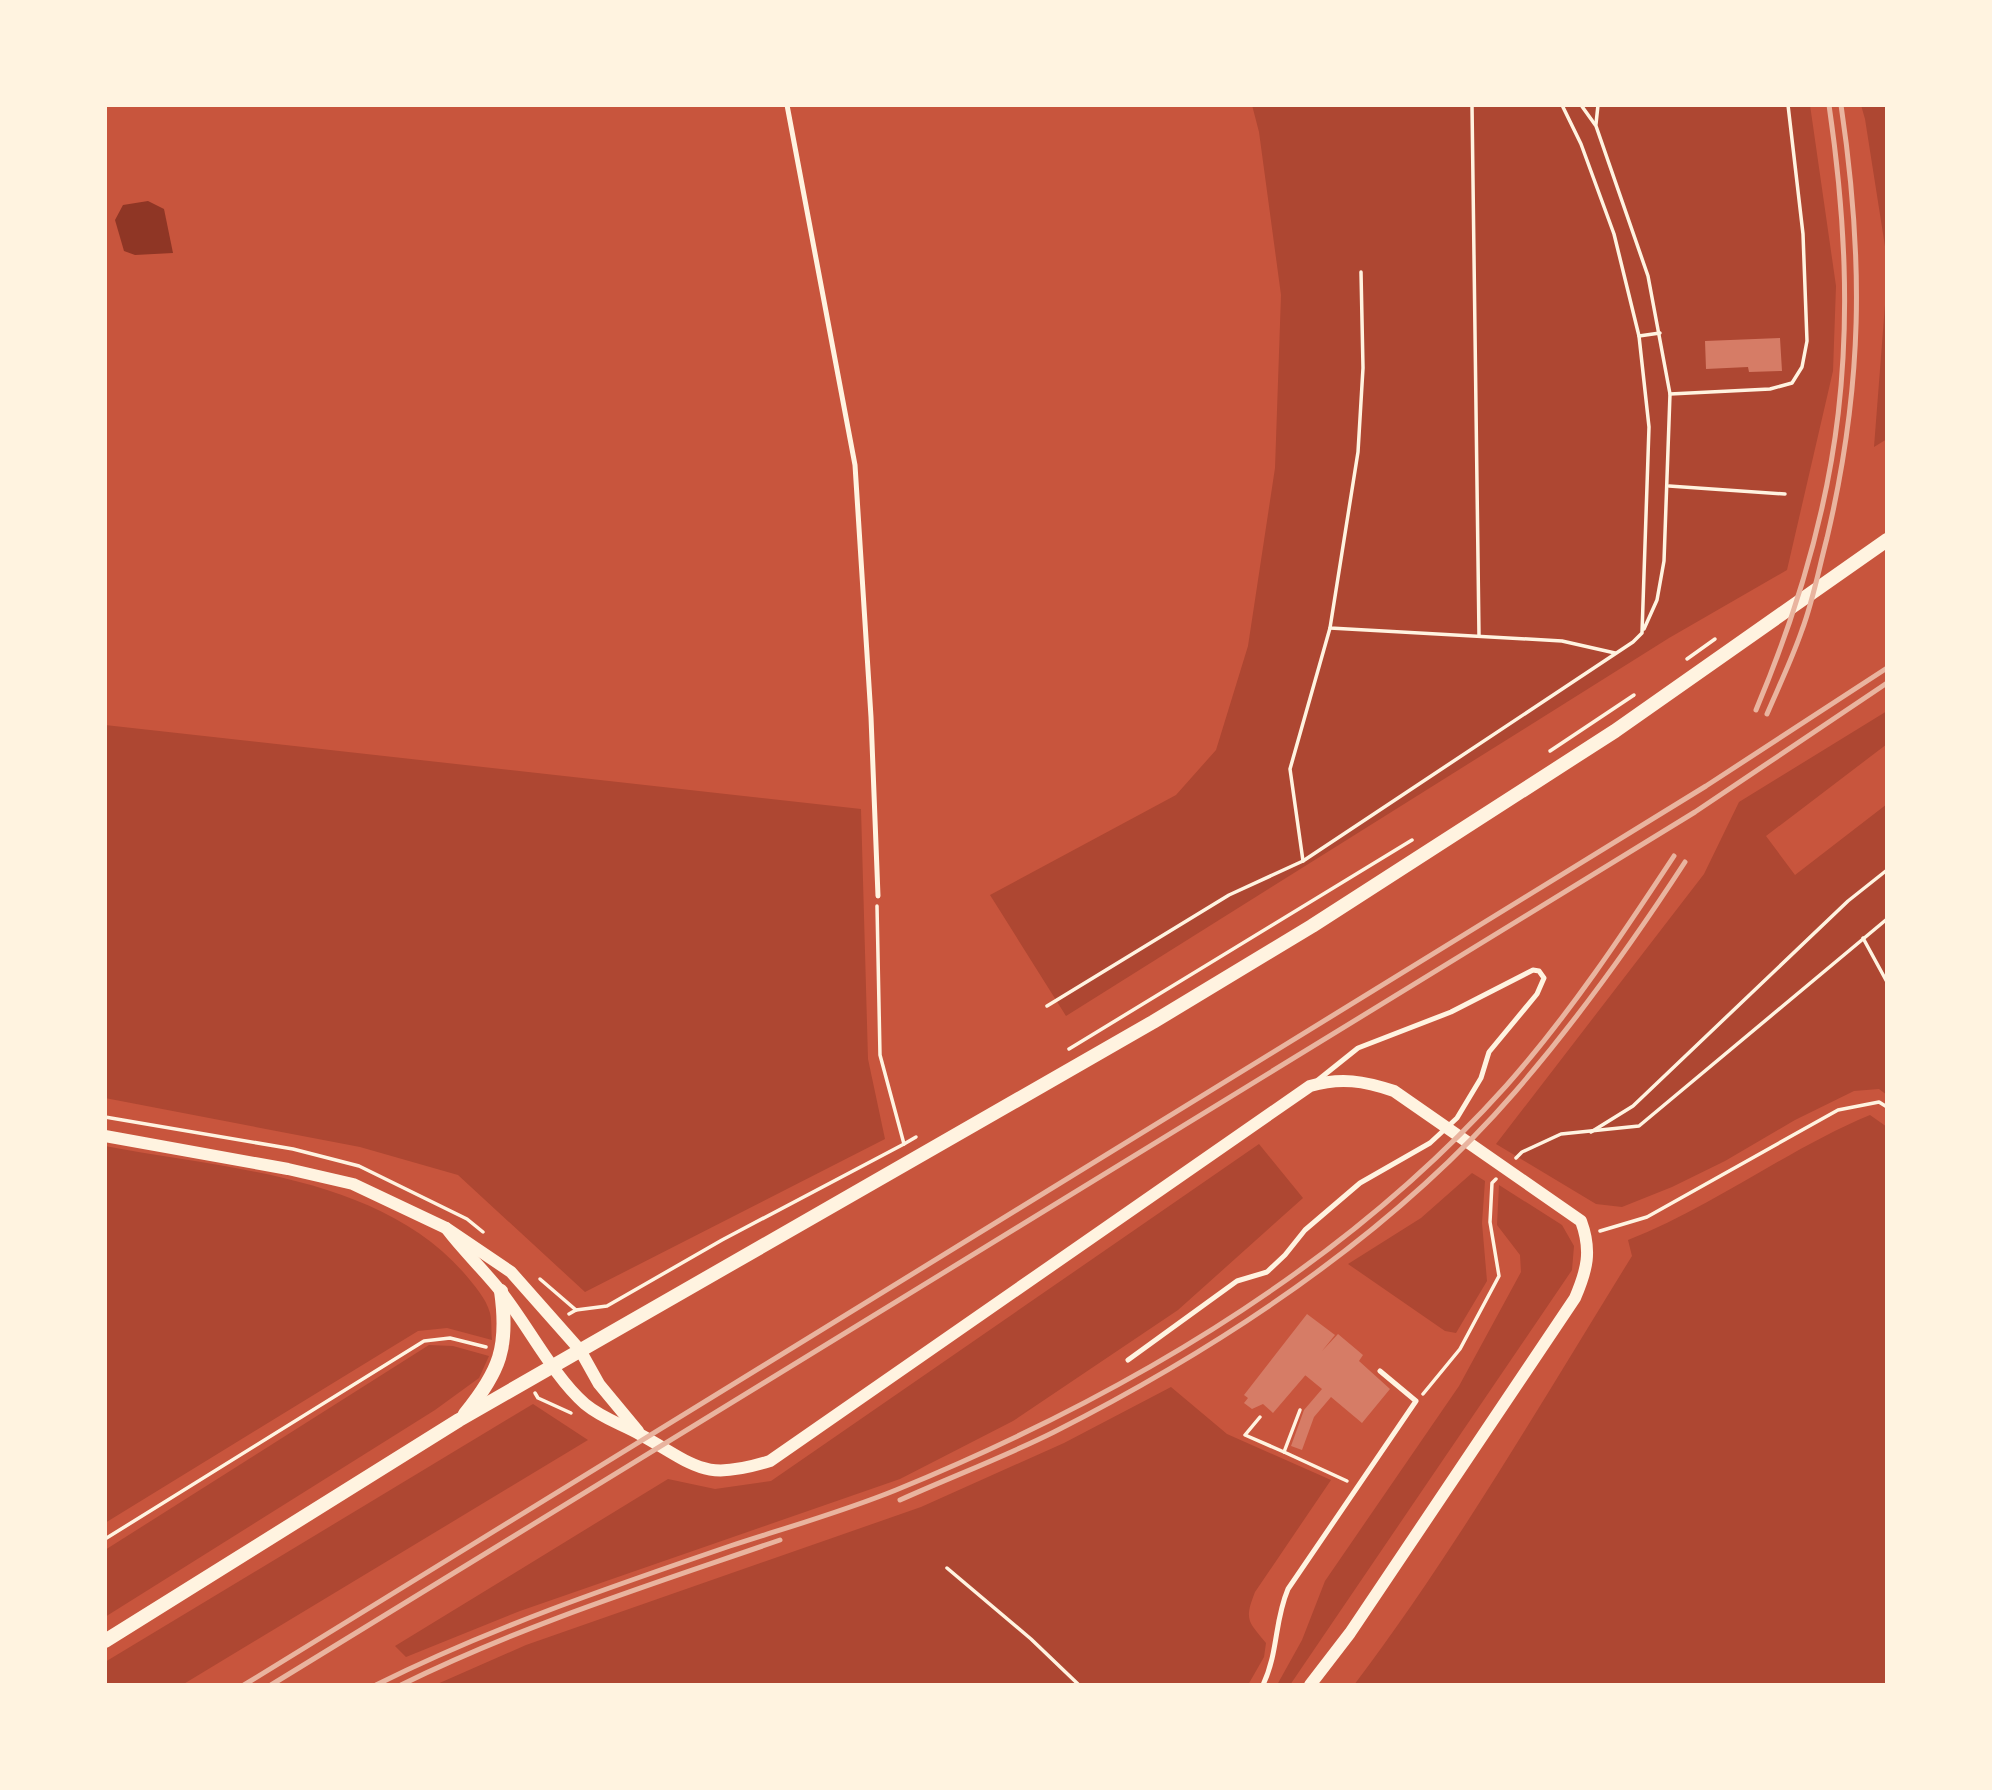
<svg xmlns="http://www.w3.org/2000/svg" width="1992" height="1790" font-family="'DejaVu Sans',sans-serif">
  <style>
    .green { fill: #ae4732 }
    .water { fill: #8f3625 }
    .building { fill: #d67c66 }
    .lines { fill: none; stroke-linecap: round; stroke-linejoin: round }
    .path { stroke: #fff3e0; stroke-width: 3.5 }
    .service { stroke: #fff3e0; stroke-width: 5 }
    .tertiary { stroke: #fff3e0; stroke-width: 12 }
    .secondary { stroke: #fff3e0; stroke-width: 14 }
    .rail { stroke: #e9b49f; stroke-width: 5 }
  </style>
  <rect width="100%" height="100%" fill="#c8553d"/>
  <g class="green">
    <path d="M1252 105H1810L1836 286 1833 371 1787 570 1669 638 1066 1016 990 895 1176 795 1216 750 1248 646 1275 468 1281 295 1259 132Z"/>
    <path d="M1861 105H1887V259L1865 119Z"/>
    <path d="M1887 279V439L1874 447Z"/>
    <path d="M1887 711V744L1766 836 1795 875 1887 804V1095L1879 1089 1854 1091 1795 1120 1725 1161 1672 1187 1622 1207 1596 1204 1496 1144 1704 874 1739 802Z"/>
    <path d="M105 725 861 809 868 1059 885 1139 585 1292 458 1175 360 1147 105 1098Z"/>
    <path d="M1870 1115 1887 1127V1685H1354C1456 1550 1542 1401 1632 1256L1628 1240C1713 1207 1786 1150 1870 1115Z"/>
    <path d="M1259 1144 1303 1198 1178 1310 1013 1421 900 1479 520 1611 406 1657 395 1646 668 1479 715 1489 771 1481Z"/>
    <path d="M105 1146C225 1169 378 1175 464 1273 474 1285 486 1298 490 1313 492 1321 491 1331 492 1340L447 1328 418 1331 105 1523Z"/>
    <path d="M1472 1173 1485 1181 1482 1223 1487 1281 1456 1333 1445 1331 1348 1264 1421 1218Z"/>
    <path d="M1499 1185 1562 1225 1574 1246 1572 1270 1290 1685H1277L1302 1640 1325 1581 1459 1386 1521 1272 1520 1255 1497 1225Z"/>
    <path d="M429 1345 453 1346 489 1356 479 1378 435 1410 105 1617V1550Z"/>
    <path d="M1171 1387 1227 1434 1331 1480 1255 1592C1244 1620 1248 1621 1266 1643L1264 1657 1248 1685H435L526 1645 921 1507 1064 1443Z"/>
    <path d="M533 1404 588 1440 182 1685H105V1662Z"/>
  </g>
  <path class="water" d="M148 201 164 209 173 253 135 255 124 251 115 220 123 205Z"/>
  <g class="building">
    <path d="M1780 338 1782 371 1749 372 1748 367 1706 369 1705 341Z"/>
    <path d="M1307 1314 1335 1335 1322 1351 1338 1334 1363 1355 1359 1361 1390 1389 1362 1423 1331 1397 1314 1417 1302 1450 1291 1446 1304 1410 1322 1389 1305 1375 1315 1364 1273 1413 1263 1404 1252 1409 1244 1403 1248 1398 1244 1395Z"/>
  </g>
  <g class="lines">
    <g class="path">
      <path d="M1472 105 1479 635"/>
      <path d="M1581 105 1596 126 1648 276 1670 394 1664 561 1657 600 1644 629"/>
      <path d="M1596 124 1598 105"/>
      <path d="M1361 272 1363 368 1358 452 1330 628 1562 641 1615 653"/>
      <path d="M1639 336 1660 333"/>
      <path d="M1670 394 1770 389 1792 383 1802 367 1807 341 1803 234 1788 105"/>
      <path d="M1669 486 1785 494"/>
      <path d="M1687 659 1715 639"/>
      <path d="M1550 751 1634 695"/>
      <path d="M1303 861 1290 769 1330 628"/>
      <path d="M1863 938 1887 982"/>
      <path d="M1047 1006 1229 895 1303 861 1633 642 1642 633 1649 427 1639 336 1614 234 1581 144 1562 105"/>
      <path d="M1069 1049 1412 840"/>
      <path d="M105 1117 293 1149 359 1166 467 1219 483 1232"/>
      <path d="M1591 1132 1633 1106 1848 901 1887 870"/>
      <path d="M904 1144 916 1137"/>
      <path d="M1516 1158 1522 1152 1561 1134 1639 1126 1887 919"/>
      <path d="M1600 1231 1647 1217 1838 1110 1879 1102 1887 1107"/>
      <path d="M540 1279 576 1310"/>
      <path d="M569 1314 576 1310 607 1306 722 1240 904 1144 880 1055 877 906"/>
      <path d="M535 1393 538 1398 571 1413"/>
      <path d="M1423 1394 1460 1349 1499 1276 1490 1222 1492 1183 1496 1179"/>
      <path d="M1300 1410 1284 1452 1347 1481"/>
      <path d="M1260 1417 1245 1435 1284 1452"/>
      <path d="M105 1539 424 1341 450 1338 486 1347"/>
      <path d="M947 1568 1031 1639 1079 1685"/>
    </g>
    <g class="service">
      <path d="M787 105 855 465 871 717 878 896"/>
      <path d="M1128 1360 1237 1281 1267 1272 1285 1255 1305 1230 1360 1183 1430 1143 1457 1118 1481 1078 1489 1052 1537 994 1544 978 1539 971 1533 970 1451 1012 1358 1048 1318 1080"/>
      <path d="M1263 1685C1279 1650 1274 1622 1288 1589L1416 1401 1380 1371"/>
    </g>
    <g class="tertiary">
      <path d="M105 1136 288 1169 353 1184 446 1228 511 1272 580 1350 599 1384 638 1431"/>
      <path d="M446 1228C464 1252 484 1270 502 1293 528 1326 554 1377 585 1404 603 1419 622 1424 641 1435 697 1466 703 1482 770 1461L1310 1086C1341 1077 1364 1081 1394 1091L1581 1221C1592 1251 1587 1270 1575 1298L1350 1633 1310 1685"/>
    </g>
    <g class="secondary">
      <path d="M465 1414C500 1371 509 1347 501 1291"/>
      <path d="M105 1641 459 1420 1153 1022 1312 926 1615 731 1887 540"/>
    </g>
    <g class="rail">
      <path d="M1756 710C1845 499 1862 331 1829 105"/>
      <path d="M1767 714C1779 686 1792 659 1802 630 1813 601 1819 568 1827 538 1863 385 1864 260 1841 105"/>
      <path d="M900 1500C951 1477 1004 1457 1054 1432 1223 1346 1391 1235 1515 1092 1578 1019 1633 942 1685 862"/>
      <path d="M244 1685 1706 786 1887 668"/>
      <path d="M271 1685 1695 812 1887 683"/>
      <path d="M376 1685C490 1628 610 1587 730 1546 785 1528 842 1512 896 1490 1120 1398 1343 1268 1506 1086 1569 1015 1622 935 1674 856"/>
      <path d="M401 1685C522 1625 653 1584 780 1540"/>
    </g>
  </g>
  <rect width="1992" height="1790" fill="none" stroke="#fff3e0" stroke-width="214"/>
</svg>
